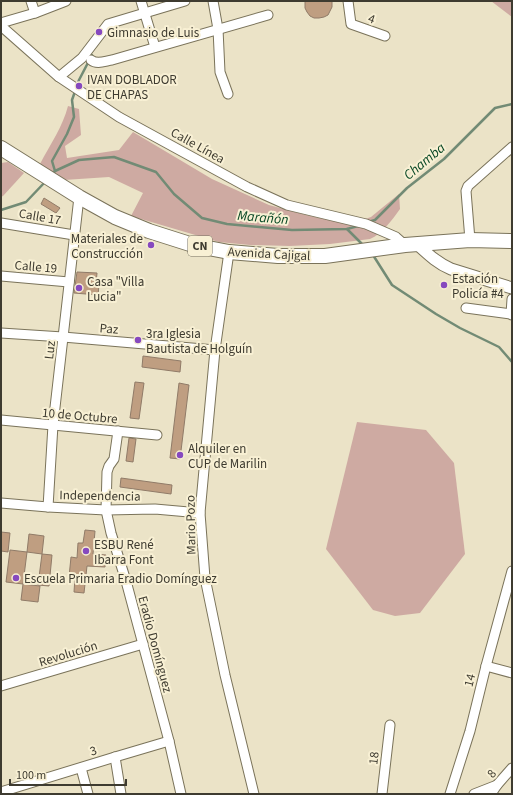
<svg xmlns="http://www.w3.org/2000/svg" width="513" height="795" font-family="'Source Sans 3',sans-serif">
  <style>
    .green { fill: #ceaaa2 }
    .lines { fill: none; stroke-linecap: round; stroke-linejoin: round }
    .stream { stroke: #728b75; stroke-width: 2.5 }
    .building { fill: #bf9e81; stroke: #907b68 }
    .minor-casing { stroke: #7a735a; stroke-width: 11 }
    .tertiary-casing { stroke: #7a735a; stroke-width: 13 }
    .primary-casing { stroke: #7a735a; stroke-width: 16 }
    .minor { stroke: #fff; stroke-width: 9 }
    .tertiary { stroke: #fff; stroke-width: 11 }
    .primary { stroke: #fff; stroke-width: 14 }
    .poi-dot { fill: #8649bf; stroke: #f8f0d4; stroke-width: 1.5 }
    .labels { text-anchor: middle; stroke-width: 4; stroke-linejoin: round; paint-order: stroke }
    .shield { fill: #f8f0d4; stroke: #767161; stroke-width: 1 }
    .shield-label { font-size: 12px; font-weight: bold; fill: #3e3b30 }
    .street-label { font-size: 13px; fill: #3e3b30; stroke: #f8f0d4 }
    .poi-label { font-size: 13px; fill: #3e3b30; stroke: #f8f0d4; text-anchor: start }
    .water-label { font-size: 14px; font-style: italic; fill: #074724; stroke: #f8f0d4 }
  </style>
  <rect width="100%" height="100%" fill="#ebe3c7"/>
  <g class="green">
    <path d="M491 1H512V17Z"/>
    <path d="M68 106 79 109 81 135 65 146 67 158 119 150 133 132 212 179 269 205 306 215 346 224 353 223 371 217 399 194 400 209C392 220 382 234 370 239L330 244 290 246 250 245 219 242 131 216 143 193 109 177 64 180 40 164C50 145 63 126 68 106Z"/>
    <path d="M8 162 24 173 3 196 1 197V163Z"/>
    <path d="M357 422 426 430 454 463 465 554 420 613 395 616 373 610 326 549Z"/>
  </g>
  <g class="lines">
    <g class="stream">
      <path d="M55 171 52 161 67 134 74 117 72 100 79 80 92 55"/>
      <path d="M52 174 55 171 79 160 114 157 156 172 174 194 202 218 227 224 292 230 347 229 358 226"/>
      <path d="M1 210 26 202 46 181"/>
      <path d="M368 222 375 220 407 188 444 159 495 108 512 104"/>
      <path d="M347 229 363 245"/>
      <path d="M373 255 392 285 436 314 460 328 499 347 512 362"/>
    </g>
  </g>
  <g class="building">
    <path d="M305 1H332V7L328 15 324 17 319 18H314L310 16 307 12 305 8Z"/>
    <path d="M44 198 60 208 56 213 41 204Z"/>
    <path d="M77 272 97 273 96 284 99 285 98 295 74 293Z"/>
    <path d="M143 356 181 361 180 372 142 367Z"/>
    <path d="M135 382 144 383 139 419 130 418Z"/>
    <path d="M179 383 189 385 180 459 170 458Z"/>
    <path d="M129 438 136 439 133 462 126 461Z"/>
    <path d="M121 478 172 485 171 494 120 487Z"/>
    <path d="M85 530 95 531 93 554 106 555 105 567 87 566 84 593 74 592 75 578 69 577 71 557 77 558 78 543H83Z"/>
    <path d="M1 532 10 533 8 552 1 551Z"/>
    <path d="M29 534 44 536 42 554 27 552Z"/>
    <path d="M10 550 27 552 23 584 6 582Z"/>
    <path d="M42 554 52 555 49 586 38 585Z"/>
    <path d="M23 584 40 586 38 602 21 600Z"/>
  </g>
  <g class="lines">
    <g class="minor-casing">
      <g id="minor">
        <path d="M31 1 35 13"/>
        <path d="M141 1 155 47"/>
        <path d="M213 1 218 29 220 72 228 94"/>
        <path d="M348 1 351 24 385 36"/>
        <path d="M1 23 35 13 66 1"/>
        <path d="M1 26 59 77 119 117 247 187 287 205 366 224 396 237 405 245"/>
        <path d="M91 60C97 65 105 61 112 60L268 15"/>
        <path d="M59 77 82 58 108 24 185 1"/>
        <path d="M1 223 74 235"/>
        <path d="M470 240 466 191 468 186 512 147"/>
        <path d="M229 252 215 350 200 513 205 578 225 675 254 794"/>
        <path d="M1 276 69 282"/>
        <path d="M512 299 511 314 512 315"/>
        <path d="M466 308 511 314"/>
        <path d="M1 333 63 337 215 350"/>
        <path d="M1 420 157 435"/>
        <path d="M118 431 114 459 109 466 107 472 106 510 111 533 126 581 169 741 181 794"/>
        <path d="M1 503 48 507 106 510 155 509 200 513"/>
        <path d="M48 507 53 425 79 197"/>
        <path d="M486 666 512 673"/>
        <path d="M1 686 143 644"/>
        <path d="M115 757 121 794"/>
        <path d="M81 768 88 794"/>
        <path d="M1 792 115 757 169 741"/>
        <path d="M382 794 390 725"/>
        <path d="M450 794 470 731 486 666 512 571"/>
        <path d="M474 794 497 785"/>
        <path d="M491 794 497 785 512 768"/>
      </g>
    </g>
    <g class="tertiary-casing">
      <path id="tertiary" d="M417 244C428 254 437 263 451 269L512 288"/>
    </g>
    <g class="primary-casing">
      <path id="primary" d="M1 148 79 197 115 217 149 231 193 245 229 252 278 256H325L405 245 470 240 512 241"/>
    </g>
    <use href="#minor" class="minor"/>
    <use href="#tertiary" class="tertiary"/>
    <use href="#primary" class="primary"/>
  </g>
  <g class="poi-dot">
    <circle cx="99" cy="32" r="4"/>
    <circle cx="79" cy="86" r="4"/>
    <circle cx="151" cy="245" r="4"/>
    <circle cx="444" cy="285" r="4"/>
    <circle cx="79" cy="288" r="4"/>
    <circle cx="138" cy="340" r="4"/>
    <circle cx="180" cy="455" r="4"/>
    <circle cx="86" cy="551" r="4"/>
    <circle cx="16" cy="578" r="4"/>
  </g>
  <g class="labels">
    <rect class="shield" x="188" y="236" width="24" height="20" rx="3"/>
    <g class="shield-label">
      <text x="200" y="250">CN</text>
    </g>
    <g class="street-label">
      <text transform="translate(372 18) rotate(19)" y="5">4</text>
      <text transform="translate(198 145) rotate(29)" y="5">Calle Línea</text>
      <text transform="translate(40 216) rotate(10)" y="5">Calle 17</text>
      <text transform="translate(269 253) rotate(3)" y="5">Avenida Cajigal</text>
      <text transform="translate(36 266) rotate(5)" y="5">Calle 19</text>
      <text transform="translate(109 328) rotate(5)" y="5">Paz</text>
      <text transform="translate(49 350) rotate(-84)" y="5">Luz</text>
      <text transform="translate(80 415) rotate(5)" y="5">10 de Octubre</text>
      <text transform="translate(100 495) rotate(1)" y="5">Independencia</text>
      <text transform="translate(190 525) rotate(-91)" y="5">Mario Pozo</text>
      <text transform="translate(156 644) rotate(75)" y="5">Eradio Domínguez</text>
      <text transform="translate(68 653) rotate(-17)" y="5">Revolución</text>
      <text transform="translate(469 680) rotate(-76)" y="5">14</text>
      <text transform="translate(93 750) rotate(-18)" y="5">3</text>
      <text transform="translate(373 758) rotate(-84)" y="5">18</text>
      <text transform="translate(491 773) rotate(-50)" y="5">8</text>
    </g>
    <g class="poi-label">
      <text x="107" y="37">Gimnasio de Luis</text>
      <text x="87" y="84">IVAN DOBLADOR<tspan x="87" dy="15">DE CHAPAS</tspan></text>
      <text x="143" y="243" text-anchor="end">Materiales de<tspan x="143" dy="15">Construcción</tspan></text>
      <text x="452" y="283">Estación<tspan x="452" dy="15">Policía #4</tspan></text>
      <text x="87" y="286">Casa "Villa<tspan x="87" dy="15">Lucia"</tspan></text>
      <text x="146" y="338">3ra Iglesia<tspan x="146" dy="15">Bautista de Holguín</tspan></text>
      <text x="188" y="453">Alquiler en<tspan x="188" dy="15">CUP de Marilin</tspan></text>
      <text x="94" y="549">ESBU René<tspan x="94" dy="15">Ibarra Font</tspan></text>
      <text x="24" y="583">Escuela Primaria Eradio Domínguez</text>
    </g>
    <g class="water-label">
      <text transform="translate(424 161) rotate(-40)" y="5">Chamba</text>
      <text transform="translate(263 217) rotate(5)" y="5">Marañón</text>
    </g>
  </g>
  <rect width="513" height="795" fill="none" stroke="#3e3b30" stroke-width="4"/>
  <path d="M10 779v6h116v-6" fill="none" stroke="#3e3b30" stroke-width="2"/>
  <text x="16" y="779" font-size="12" fill="#3e3b30" stroke="#f8f0d4" stroke-width="3" paint-order="stroke">100 m</text>
</svg>
